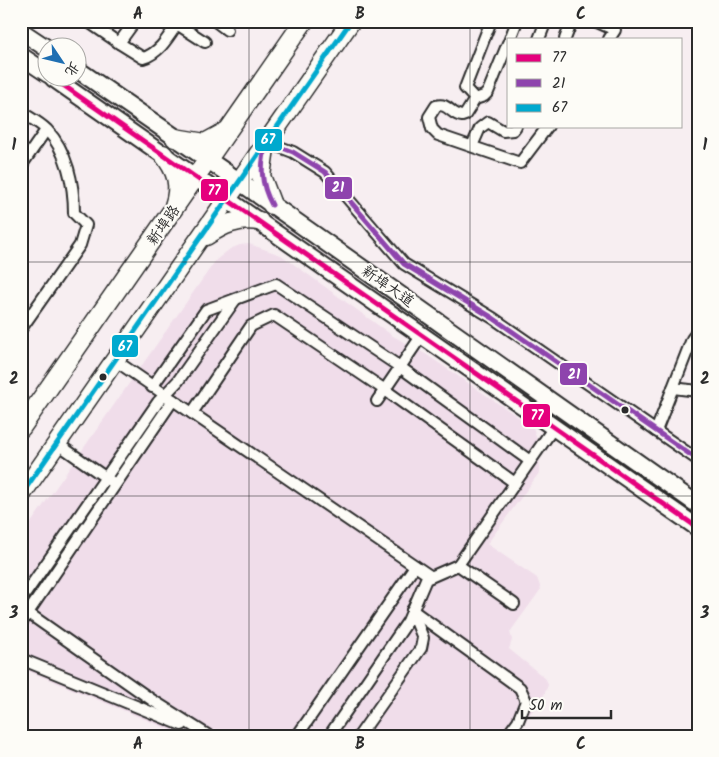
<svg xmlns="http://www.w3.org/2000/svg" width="719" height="757" font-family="Kalam,'LXGW WenKai TC',sans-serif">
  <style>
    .built { fill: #f0ddea }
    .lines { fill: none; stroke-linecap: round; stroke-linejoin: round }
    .minor-casing { stroke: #2b2b2b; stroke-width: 14 }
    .primary-casing { stroke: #2b2b2b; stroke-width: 20 }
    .trunk-casing { stroke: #2b2b2b; stroke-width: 21 }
    .minor { stroke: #fdfcf7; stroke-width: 10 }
    .primary { stroke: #fdfcf7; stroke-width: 16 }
    .trunk { stroke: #fdfcf7; stroke-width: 18 }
    .bus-1-casing { stroke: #fdfcf7; stroke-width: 9 }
    .bus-2-casing { stroke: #fdfcf7; stroke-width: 9 }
    .bus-3-casing { stroke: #fdfcf7; stroke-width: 9 }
    .bus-1 { stroke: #e5007d; stroke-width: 5 }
    .bus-2 { stroke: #8e44ad; stroke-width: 5 }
    .bus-3 { stroke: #00a9ce; stroke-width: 5 }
    .grid { fill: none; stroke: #2b2b2b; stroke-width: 1; stroke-opacity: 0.55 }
    .bus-dot { fill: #2b2b2b; stroke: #fdfcf7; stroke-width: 2 }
    .labels { text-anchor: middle; stroke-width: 4.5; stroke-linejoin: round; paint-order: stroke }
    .street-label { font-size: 15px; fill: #2b2b2b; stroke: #fdfcf7 }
    .line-badge { stroke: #fdfcf7; stroke-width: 2 }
    .badge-label { font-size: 14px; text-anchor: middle; font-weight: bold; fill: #fff }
    .neatline { fill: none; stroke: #2b2b2b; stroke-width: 2 }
    .grid-label { font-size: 16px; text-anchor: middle; font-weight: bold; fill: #2b2b2b }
  </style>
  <rect width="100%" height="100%" fill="#f7eef1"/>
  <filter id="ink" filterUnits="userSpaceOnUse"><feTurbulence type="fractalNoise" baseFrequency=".02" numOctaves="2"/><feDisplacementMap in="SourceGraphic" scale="10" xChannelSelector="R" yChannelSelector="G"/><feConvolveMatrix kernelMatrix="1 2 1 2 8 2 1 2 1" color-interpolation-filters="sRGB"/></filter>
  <g filter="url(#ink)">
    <path class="built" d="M249 244 281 255 393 336 427 355 533 427 540 450 539 473 487 544 537 578 541 589 510 632 512 640 509 649 546 679 548 685 544 695 514 736H185L21 668V537L216 260 230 249 240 245Z"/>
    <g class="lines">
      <g class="minor-casing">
        <g id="minor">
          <path d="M87 21 119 43 135 21"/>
          <path d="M215 21 227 30"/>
          <path d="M491 21 465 88 475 99 465 115 462 116C451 115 448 102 436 106L429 117 432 129 438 135 520 163 548 126"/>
          <path d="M595 21 615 30 609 39"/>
          <path d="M177 24 205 42"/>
          <path d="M510 39 517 21"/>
          <path d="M539 39 546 21"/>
          <path d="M565 39 572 21"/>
          <path d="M119 43 143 58C160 53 169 36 179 21"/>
          <path d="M475 99 484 96 488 92 508 43"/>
          <path d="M21 112C29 117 40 123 47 130 67 151 74 184 74 213L86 225 80 245 21 329"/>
          <path d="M267 142 293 152 325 172 404 264 493 318 698 460"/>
          <path d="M472 146 480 128 488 122 503 131 513 130 516 126"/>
          <path d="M21 166 46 130"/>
          <path d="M116 361 430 576"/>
          <path d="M152 387 206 310 276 284 400 367 530 461"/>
          <path d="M673 388 698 391"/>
          <path d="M377 401 422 335"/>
          <path d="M192 413 251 326 274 315 385 390 515 483"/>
          <path d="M656 431 692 339 698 331"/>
          <path d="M58 444 112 482"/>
          <path d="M458 565 514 604"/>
          <path d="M21 600 158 402 178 381 235 300"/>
          <path d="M21 608 152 700 209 736"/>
          <path d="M412 610 520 688 526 701 518 721 507 736"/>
          <path d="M21 623 173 400"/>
          <path d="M21 659 182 725"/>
          <path d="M297 736 415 566"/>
          <path d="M329 736 408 621 426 579 458 565 554 427"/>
          <path d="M359 736 421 648 423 638 412 611"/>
        </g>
      </g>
      <g class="primary-casing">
        <g id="primary">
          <path d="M21 31 48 49"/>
          <path d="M21 56 48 74"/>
          <path d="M78 70 240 182 698 505"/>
          <path d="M53 78 698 528"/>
        </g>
      </g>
      <g class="trunk-casing">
        <g id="trunk">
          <path d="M175 138 205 143 227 131"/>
          <path d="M265 148 261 176 272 205"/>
          <path d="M163 154C177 171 181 186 174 206"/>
          <path d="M206 236C224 224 238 218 259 221"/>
          <path d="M21 428 304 21"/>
          <path d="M21 495 351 21"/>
        </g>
      </g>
      <use href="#minor" class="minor"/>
      <use href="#primary" class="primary"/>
      <use href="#trunk" class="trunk"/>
      <g class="bus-1-casing">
        <path id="bus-1" d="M53 78 698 528"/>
      </g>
      <g class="bus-2-casing">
        <path id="bus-2" d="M272 205C260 183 260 165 267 142L293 152 325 172 404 264 493 318 698 460"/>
      </g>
      <g class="bus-3-casing">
        <path id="bus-3" d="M21 495 351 21"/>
      </g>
      <use href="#bus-1" class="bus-1"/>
      <use href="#bus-2" class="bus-2"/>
      <use href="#bus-3" class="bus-3"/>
    </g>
  </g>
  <path class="grid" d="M249 21V736M470 21V736M21 262H698M21 496H698"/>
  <g class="bus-dot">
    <circle cx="103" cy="377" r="4.5"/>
    <circle cx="625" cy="410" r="4.5"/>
  </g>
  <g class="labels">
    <g class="street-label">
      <text transform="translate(163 225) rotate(-55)" y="5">新埠路</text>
      <text transform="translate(388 286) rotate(35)" y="5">新埠大道</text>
    </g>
  </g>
  <g class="line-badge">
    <rect x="254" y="128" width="29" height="24" rx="5" fill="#00a9ce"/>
    <rect x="324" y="176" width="29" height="24" rx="5" fill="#8e44ad"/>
    <rect x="200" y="178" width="29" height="24" rx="5" fill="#e5007d"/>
    <rect x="111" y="334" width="28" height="24" rx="5" fill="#00a9ce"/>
    <rect x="559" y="362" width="29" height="24" rx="5" fill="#8e44ad"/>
    <rect x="522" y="403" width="29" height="25" rx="5" fill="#e5007d"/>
  </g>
  <g class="badge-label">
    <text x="268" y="144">67</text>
    <text x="338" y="192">21</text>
    <text x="214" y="195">77</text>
    <text x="125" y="351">67</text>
    <text x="574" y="379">21</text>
    <text x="537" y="420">77</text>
  </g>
  <rect width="719" height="757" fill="none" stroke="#fdfcf7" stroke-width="55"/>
  <rect x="507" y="38" width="175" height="90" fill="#fdfcf7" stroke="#a9a8a5"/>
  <rect x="516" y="54" width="25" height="8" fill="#e5007d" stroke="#a9a8a5"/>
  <text x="552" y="62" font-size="15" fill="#2b2b2b">77</text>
  <rect x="516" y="79" width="25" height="8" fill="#8e44ad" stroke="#a9a8a5"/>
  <text x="552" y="88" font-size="15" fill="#2b2b2b">21</text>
  <rect x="516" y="104" width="25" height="8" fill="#00a9ce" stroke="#a9a8a5"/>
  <text x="552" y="112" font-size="15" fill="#2b2b2b">67</text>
  <g transform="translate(62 62) rotate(125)"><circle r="24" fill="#fdfcf7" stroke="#a9a8a5"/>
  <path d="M0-4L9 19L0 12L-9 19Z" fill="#1f6fb2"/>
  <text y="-8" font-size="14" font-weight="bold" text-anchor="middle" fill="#2b2b2b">北</text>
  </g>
  <path d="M522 710v8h89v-8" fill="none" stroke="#2b2b2b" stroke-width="2.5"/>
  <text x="529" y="710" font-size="15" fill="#2b2b2b" stroke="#fdfcf7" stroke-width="4" paint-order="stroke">50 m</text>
  <rect x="28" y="28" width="664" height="702" class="neatline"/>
  <g class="grid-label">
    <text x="138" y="19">A</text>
    <text x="360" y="19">B</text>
    <text x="581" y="19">C</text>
    <text x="14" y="150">1</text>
    <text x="705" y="150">1</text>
    <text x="14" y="384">2</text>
    <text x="705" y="384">2</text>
    <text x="14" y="618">3</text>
    <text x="705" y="618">3</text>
    <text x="138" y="749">A</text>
    <text x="360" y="749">B</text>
    <text x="581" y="749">C</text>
  </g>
</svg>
